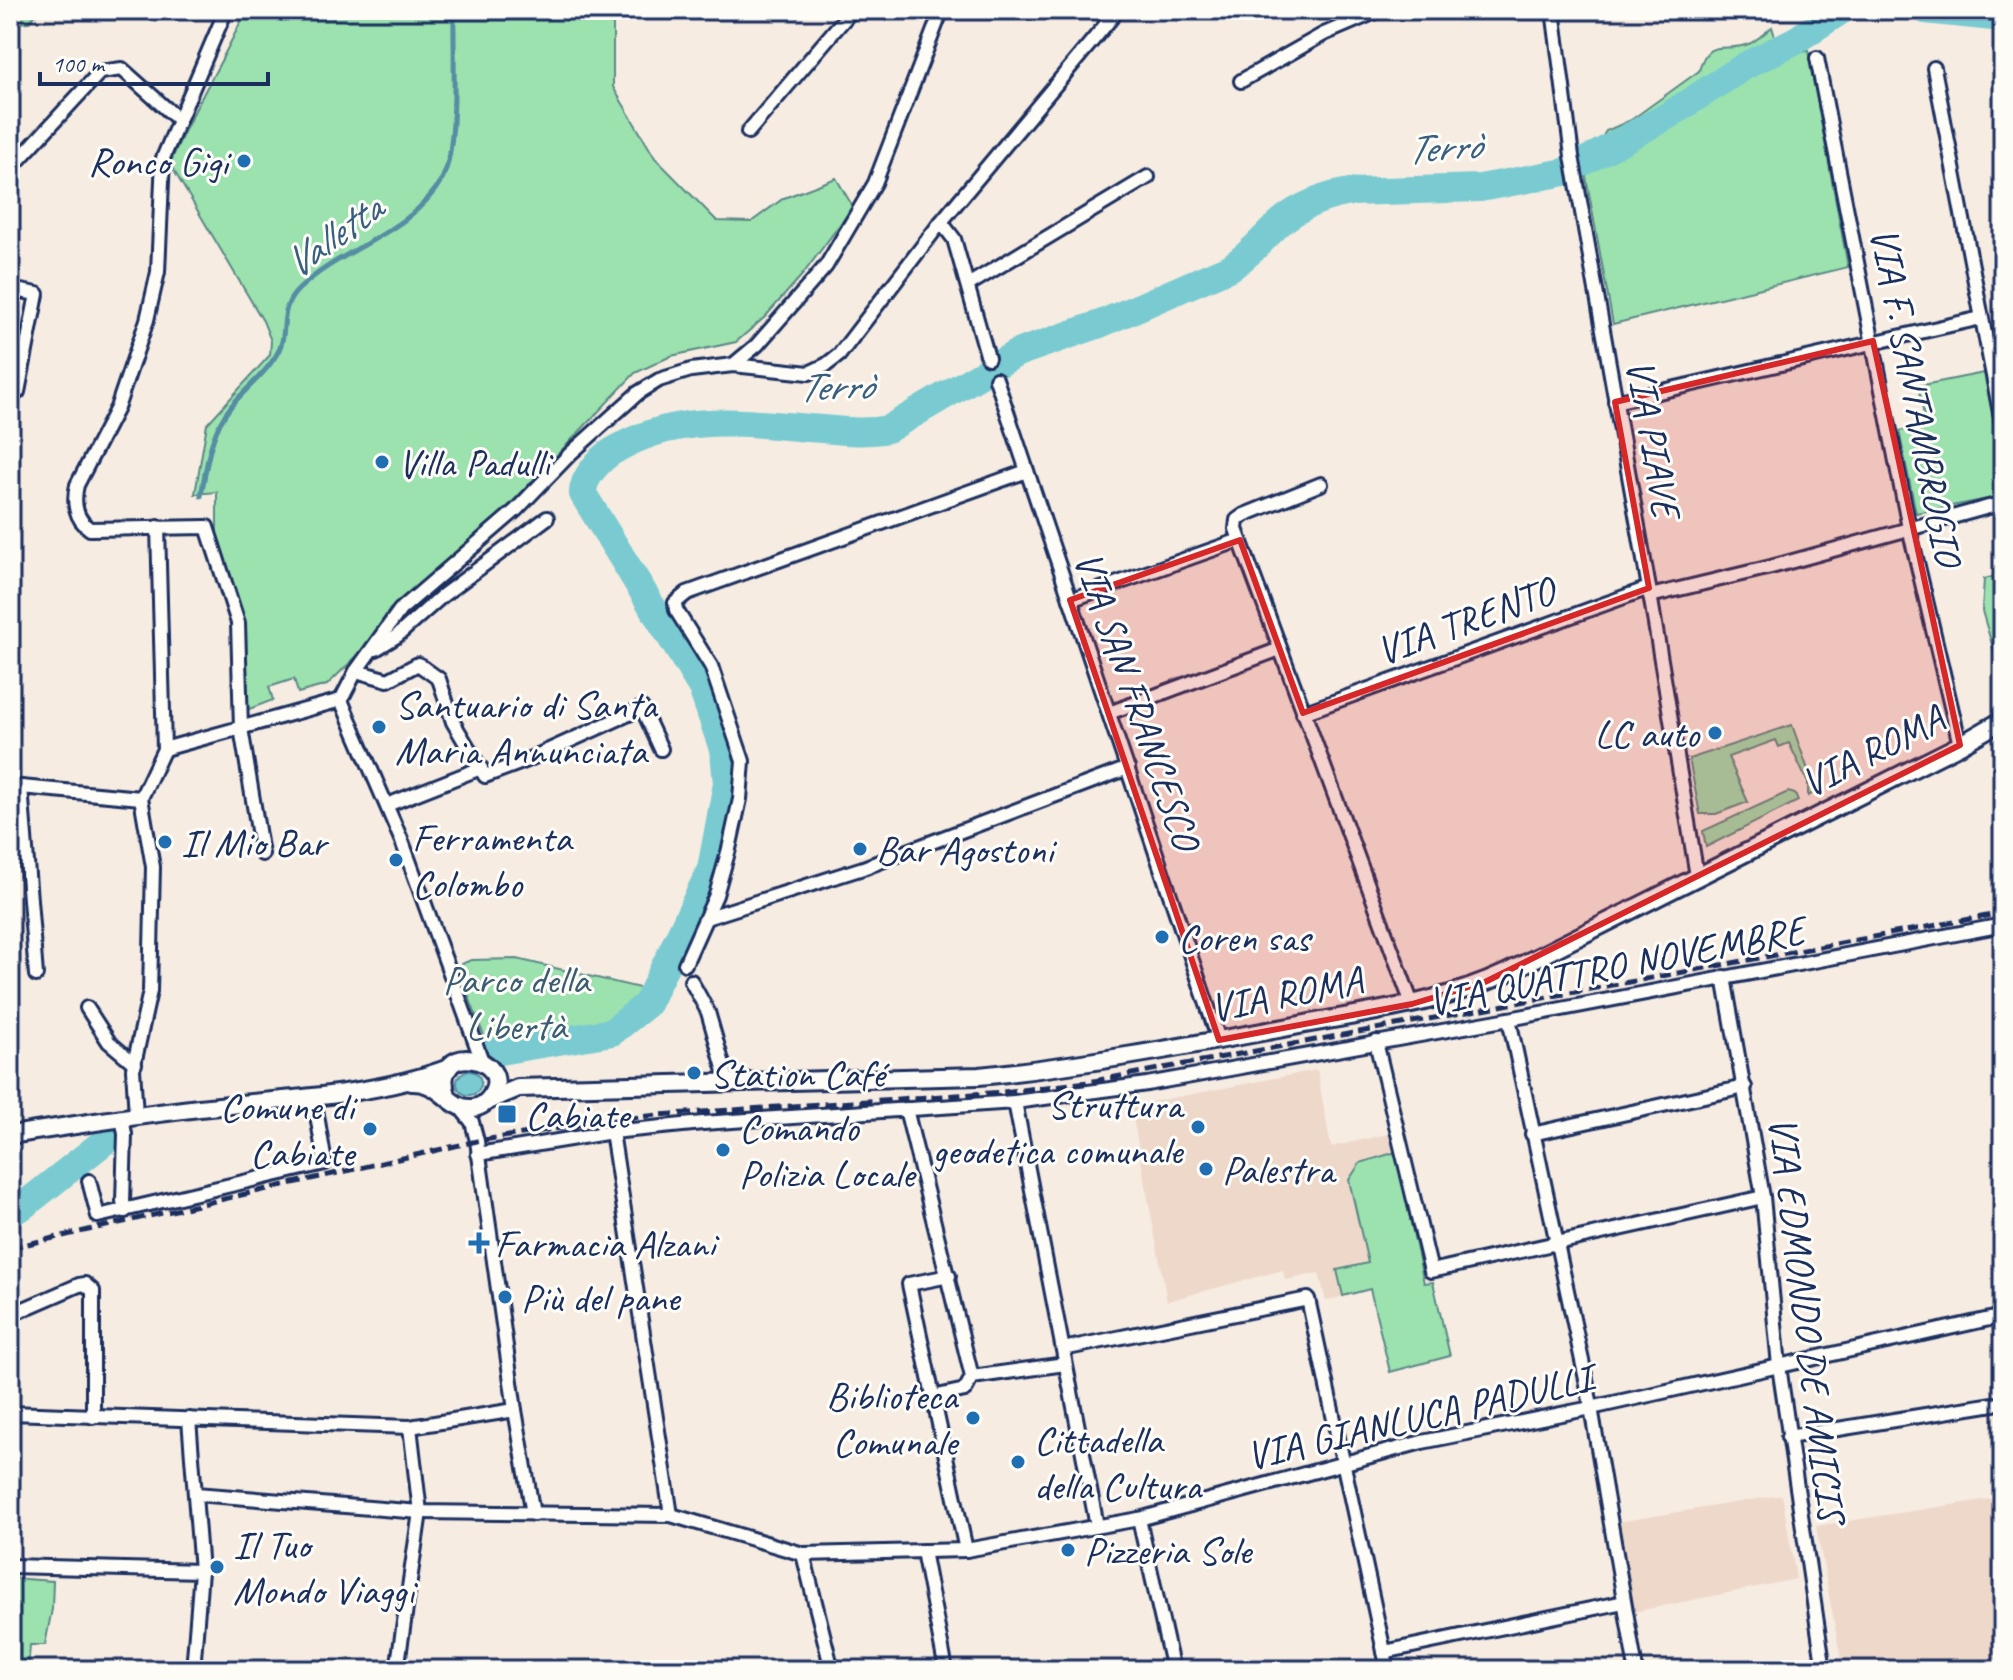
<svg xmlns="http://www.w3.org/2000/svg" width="2013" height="1680" font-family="Caveat,sans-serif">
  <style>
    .built { fill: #eed8c9 }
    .green { fill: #9be2af; stroke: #5b8886; stroke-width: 2 }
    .water { fill: #7acbd1; stroke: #548da3; stroke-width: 2 }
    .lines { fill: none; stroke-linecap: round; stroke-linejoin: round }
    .stream { stroke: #548da3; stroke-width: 5 }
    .river { stroke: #7acbd1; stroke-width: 28 }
    .street-casing { stroke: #1b2f5e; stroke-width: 18 }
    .secondary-casing { stroke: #1b2f5e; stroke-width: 22 }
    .street { stroke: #fdfcf7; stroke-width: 12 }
    .secondary { stroke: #fdfcf7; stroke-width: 16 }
    .rail { stroke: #1b2f5e; stroke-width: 5; stroke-dasharray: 12 6; stroke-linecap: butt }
    .marked { fill: #d62828; fill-opacity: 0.2; stroke: #d62828; stroke-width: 6; stroke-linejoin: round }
    .poi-dot { fill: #1f6fb2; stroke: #fdfcf7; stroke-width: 3 }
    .labels { text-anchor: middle; stroke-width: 6; stroke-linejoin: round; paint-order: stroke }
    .poi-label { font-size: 40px; fill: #1b2f5e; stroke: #fdfcf7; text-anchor: start }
    .street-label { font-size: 40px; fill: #1b2f5e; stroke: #fdfcf7 }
    .park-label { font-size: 40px; fill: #3b5c72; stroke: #fdfcf7 }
    .water-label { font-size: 42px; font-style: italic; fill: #385e80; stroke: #fdfcf7 }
  </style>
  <rect width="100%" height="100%" fill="#f6ece2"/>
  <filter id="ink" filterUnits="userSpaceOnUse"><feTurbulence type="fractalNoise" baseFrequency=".0125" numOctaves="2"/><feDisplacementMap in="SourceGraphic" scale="16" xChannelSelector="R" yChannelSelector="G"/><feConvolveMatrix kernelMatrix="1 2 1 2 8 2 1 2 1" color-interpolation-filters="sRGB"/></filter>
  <g filter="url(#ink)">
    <g class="built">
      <path d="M1317 1070 1331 1147 1392 1133 1424 1283 1433 1282 1400 1369 1390 1372 1370 1289 1326 1301 1319 1273 1285 1280 1283 1270 1167 1301 1131 1106Z"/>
      <path d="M1782 1495 1796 1579 1633 1612 1618 1522Z"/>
      <path d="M2003 1497V1670H1843L1816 1526Z"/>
    </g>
    <g class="green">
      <path d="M10 10H40L29 22 16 23 10 15Z"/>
      <path d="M246 10H613V87L655 158 717 221 751 222 784 198 836 178 853 207 803 274 765 317 736 342 671 356 635 373 501 514 424 584 390 609 362 651 327 685 298 693 294 679 269 687 273 700 244 711V641L234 590 217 549V492L195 494 207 424 270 355 271 341 263 321 170 164C191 110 223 63 246 10Z"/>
      <path d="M1772 27 1777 43 1681 104 1593 152 1606 131 1631 120 1699 71C1708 34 1726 55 1751 43 1758 39 1766 32 1772 27Z"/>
      <path d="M1808 50 1848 267 1613 324 1584 166 1693 109C1704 99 1719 97 1732 89 1740 84 1741 75 1748 69 1766 56 1786 53 1808 50Z"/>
      <path d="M1984 373 2003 465V496L1916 513 1899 431 1926 425 1918 386Z"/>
      <path d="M2003 574V682L1982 611 1984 579Z"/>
      <path d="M1792 725 1816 792 1808 796V783L1789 743 1779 747 1776 740 1728 757 1748 802 1716 814H1700L1689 759Z"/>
      <path d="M1788 792 1795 794 1798 801 1706 847 1703 831Z"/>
      <path d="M517 959 648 990 628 1013 603 1029 489 1049 457 966 471 960Z"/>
      <path d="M1396 1152 1424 1283 1433 1282 1450 1356 1390 1372 1370 1289 1343 1296 1337 1270 1368 1263 1349 1180 1360 1163Z"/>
      <path d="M10 1578 53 1581 52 1609 45 1645H30L28 1670H10Z"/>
    </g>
    <circle class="water" cx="469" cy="1083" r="12"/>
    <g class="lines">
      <path class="stream" d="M201 496C207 463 210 432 232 405 247 387 268 372 279 350 289 330 277 310 299 289 342 247 411 234 442 179 459 148 453 49 454 10"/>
      <g class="river">
        <path d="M1925 10 2003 18"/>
        <path d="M488 1053 612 1032 647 1004 711 869 727 783 724 752 702 688 583 494C582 478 600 459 613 451 675 413 740 422 809 428 836 430 861 434 888 429L1017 353 1100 324 1231 267C1251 254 1264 237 1282 221 1300 206 1328 195 1351 192L1480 188 1565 172 1669 115 1745 66 1796 40 1842 10"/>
        <path d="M10 1213 23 1206 110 1137"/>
      </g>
      <g class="street-casing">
        <g id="street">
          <path d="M226 10 163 158 158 272 147 320 117 408 77 485C73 502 75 519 90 529L207 527 238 623 241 728 262 854"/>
          <path d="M1553 10 1572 156 1649 588 1697 876"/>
          <path d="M1817 58 1909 528 1960 745"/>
          <path d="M1934 68 2003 428"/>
          <path d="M1241 81 1324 34 1380 10"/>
          <path d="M748 132 852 10"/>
          <path d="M10 175 15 164 100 72 122 69 179 120"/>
          <path d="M941 222 954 239 988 358"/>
          <path d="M968 285 1148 177"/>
          <path d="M10 289 37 294 18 392"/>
          <path d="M733 365 757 345 826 266 875 183 939 17 945 10"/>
          <path d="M996 379 1219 1040"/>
          <path d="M1615 402 1981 318"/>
          <path d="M1321 484 1244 515 1237 520 1236 529 1412 1004"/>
          <path d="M1650 596 1771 567 2003 503"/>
          <path d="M1070 600 1240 540"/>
          <path d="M376 649 397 636 442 596 547 518"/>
          <path d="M356 671 388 680 418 664 439 679 453 722 485 776 525 761 642 708 661 749"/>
          <path d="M341 700 356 671 400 610 516 510 571 453 638 393 659 380 691 370 733 365 809 373 826 365 839 355 941 222 1118 10"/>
          <path d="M341 700 403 844 482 1061"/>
          <path d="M1109 713 1280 649"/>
          <path d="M1303 713 1649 588"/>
          <path d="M164 749 341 700"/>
          <path d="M21 787 36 975"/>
          <path d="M10 789 21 787 141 798"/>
          <path d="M141 798 164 749 158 527"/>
          <path d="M387 805 481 768"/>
          <path d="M706 918 863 868 1128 768"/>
          <path d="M685 964 716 895 729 849 740 799 743 761 711 666 676 610 675 603 687 593 1027 471"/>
          <path d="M1724 977 1763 1197 1779 1366 1824 1670"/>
          <path d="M691 981 708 1012 728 1082"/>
          <path d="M87 1008 109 1042 135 1064"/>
          <path d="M1509 1019 1587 1384 1636 1670"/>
          <path d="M1376 1042 1431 1271 1763 1197"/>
          <path d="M1015 1102 1097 1526"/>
          <path d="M459 1106 472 1122 477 1141 515 1410 533 1514"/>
          <path d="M906 1109 972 1377 965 1390 933 1397"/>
          <path d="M136 1115 133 1069 150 991 153 867 141 798"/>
          <path d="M122 1118 125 1134 123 1201 125 1211"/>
          <path d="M612 1132 671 1515"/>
          <path d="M1532 1134 1745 1087"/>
          <path d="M478 1154 612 1132 703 1123 1015 1102 1147 1084 1509 1019 2003 925"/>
          <path d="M89 1181 98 1216 325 1163 314 1097"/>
          <path d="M949 1276 909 1284 966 1550"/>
          <path d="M10 1315 79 1285 85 1284 93 1291V1417"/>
          <path d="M1063 1349 1308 1299 1388 1670"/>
          <path d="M972 1377 1065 1364"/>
          <path d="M10 1413 410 1427 515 1410"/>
          <path d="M189 1419 201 1571 193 1670"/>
          <path d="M1788 1437 1994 1404"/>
          <path d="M196 1494 420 1512 671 1515 803 1554 966 1550 1139 1519 1422 1442 1591 1408 2003 1316"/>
          <path d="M1139 1519 1173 1670"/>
          <path d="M923 1551 946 1670"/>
          <path d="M803 1554 832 1670"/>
          <path d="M10 1566 201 1571"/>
          <path d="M1384 1652 1624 1602"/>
          <path d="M397 1670 420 1512 410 1427"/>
        </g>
      </g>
      <g class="secondary-casing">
        <g id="secondary">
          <path d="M411 1082C442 1081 448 1109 471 1108 479 1108 487 1103 491 1096 516 1056 429 1039 447 1095"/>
          <path d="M487 1101 518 1088 979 1076C1089 1065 1197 1044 1305 1024 1373 1011 1443 1003 1506 973L1960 745 2003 720"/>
          <path d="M10 1135C76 1125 142 1114 209 1107 288 1099 374 1096 449 1068"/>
        </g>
      </g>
      <use href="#street" class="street"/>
      <use href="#secondary" class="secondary"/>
      <path class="rail" d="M10 1248 477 1141 592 1123 657 1115 1003 1092 1088 1082 2003 913"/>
    </g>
  </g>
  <path class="marked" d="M1873 341 1960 745 1485 982 1412 1004 1219 1040 1070 600 1240 540 1303 713 1649 588 1615 402Z"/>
  <g class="poi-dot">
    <circle cx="244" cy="161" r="8"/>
    <circle cx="382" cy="462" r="8"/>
    <circle cx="379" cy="727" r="8"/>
    <circle cx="1715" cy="733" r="8"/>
    <circle cx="165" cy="842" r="8"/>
    <circle cx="860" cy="849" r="8"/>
    <circle cx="396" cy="860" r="8"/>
    <circle cx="1162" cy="937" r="8"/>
    <circle cx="694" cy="1073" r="8"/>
    <rect x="497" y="1104" width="20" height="20" rx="4"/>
    <circle cx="1198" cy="1127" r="8"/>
    <circle cx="370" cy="1129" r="8"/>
    <circle cx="723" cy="1150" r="8"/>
    <circle cx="1206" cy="1169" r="8"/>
    <path d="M475 1231h8v8h8v8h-8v8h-8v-8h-8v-8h8z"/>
    <circle cx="505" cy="1297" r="8"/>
    <circle cx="973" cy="1418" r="8"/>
    <circle cx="1018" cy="1462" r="8"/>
    <circle cx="1068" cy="1550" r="8"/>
    <circle cx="217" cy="1567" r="8"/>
  </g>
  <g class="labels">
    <g class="poi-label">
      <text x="228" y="175" text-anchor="end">Ronco Gigi</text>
      <text x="398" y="476">Villa Padulli</text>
      <text x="395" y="718">Santuario di Santa<tspan x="395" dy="46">Maria Annunciata</tspan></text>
      <text x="1699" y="747" text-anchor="end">LC auto</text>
      <text x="412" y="851">Ferramenta<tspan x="412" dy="46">Colombo</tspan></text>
      <text x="181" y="856">Il Mio Bar</text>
      <text x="876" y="863">Bar Agostoni</text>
      <text x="1178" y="951">Coren sas</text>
      <text x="710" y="1087">Station Café</text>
      <text x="1182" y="1118" text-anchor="end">Struttura<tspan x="1182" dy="46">geodetica comunale</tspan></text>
      <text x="354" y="1120" text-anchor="end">Comune di<tspan x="354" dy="46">Cabiate</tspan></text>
      <text x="525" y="1128">Cabiate</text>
      <text x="739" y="1141">Comando<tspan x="739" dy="46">Polizia Locale</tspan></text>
      <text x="1222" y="1183">Palestra</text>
      <text x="495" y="1257">Farmacia Alzani</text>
      <text x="521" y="1311">Più del pane</text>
      <text x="957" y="1409" text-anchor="end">Biblioteca<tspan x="957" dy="46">Comunale</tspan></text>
      <text x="1034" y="1453">Cittadella<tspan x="1034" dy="46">della Cultura</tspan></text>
      <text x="233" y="1558">Il Tuo<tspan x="233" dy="46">Mondo Viaggi</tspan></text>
      <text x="1084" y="1564">Pizzeria Sole</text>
    </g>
    <g class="street-label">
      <text transform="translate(1917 396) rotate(79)" y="14">VIA F. SANTAMBROGIO</text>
      <text transform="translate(1654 438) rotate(80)" y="14">VIA PIAVE</text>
      <text transform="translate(1465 620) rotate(-20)" y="14">VIA TRENTO</text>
      <text transform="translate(1138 700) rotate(71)" y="14">VIA SAN FRANCESCO</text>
      <text transform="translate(1872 750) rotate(-27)" y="14">VIA ROMA</text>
      <text transform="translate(1616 965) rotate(-11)" y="14">VIA QUATTRO NOVEMBRE</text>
      <text transform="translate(1286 993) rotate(-11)" y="14">VIA ROMA</text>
      <text transform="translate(1808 1319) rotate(83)" y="14">VIA EDMONDO DE AMICIS</text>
      <text transform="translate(1419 1416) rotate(-13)" y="14">VIA GIANLUCA PADULLI</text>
    </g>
    <g class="park-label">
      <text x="516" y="993">Parco della<tspan x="516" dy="46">Libertà</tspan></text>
    </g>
    <g class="water-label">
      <text transform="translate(1443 146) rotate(-4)" y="15">Terrò</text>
      <text transform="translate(332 235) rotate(-36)" y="15">Valletta</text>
      <text transform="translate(835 385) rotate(-1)" y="15">Terrò</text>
    </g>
  </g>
  <rect width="2013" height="1680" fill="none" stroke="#fdfcf7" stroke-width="40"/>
  <rect x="20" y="20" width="1973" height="1640" fill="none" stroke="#1b2f5e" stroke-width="3" filter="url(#ink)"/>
  <path d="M40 72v12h228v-12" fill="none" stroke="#1b2f5e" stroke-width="4"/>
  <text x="52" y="72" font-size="24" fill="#1b2f5e" stroke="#fdfcf7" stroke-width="6" paint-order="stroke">100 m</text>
</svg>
